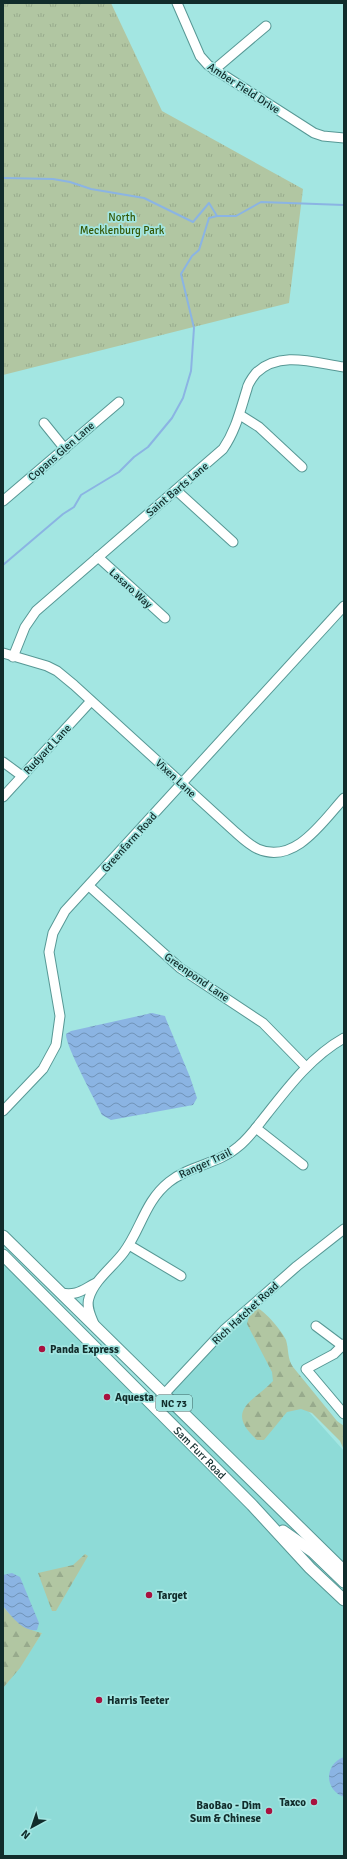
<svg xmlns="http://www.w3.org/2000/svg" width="347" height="1859" font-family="Signika,sans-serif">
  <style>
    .built { fill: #8edbd7 }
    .forest { fill: url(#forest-firs) }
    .park { fill: url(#park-tufts) }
    .water { fill: url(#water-waves) }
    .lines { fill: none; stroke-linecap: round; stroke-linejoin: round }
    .stream { stroke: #8bb4e3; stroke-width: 2 }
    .minor-casing { stroke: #579895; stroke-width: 11 }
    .major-casing { stroke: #579895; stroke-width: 13 }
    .minor { stroke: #fff; stroke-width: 9 }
    .major { stroke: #fff; stroke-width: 11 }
    .poi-dot { fill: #a8113f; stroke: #a3e6e2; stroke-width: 1.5 }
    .labels { text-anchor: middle; stroke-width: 3.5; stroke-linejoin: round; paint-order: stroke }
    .shield { fill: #a3e6e2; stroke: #3d6462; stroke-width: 1 }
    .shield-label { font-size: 10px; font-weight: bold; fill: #112c2b }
    .street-label { font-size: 11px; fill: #112c2b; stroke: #a3e6e2 }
    .park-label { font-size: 11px; fill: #325604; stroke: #a3e6e2 }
    .poi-label { font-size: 11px; font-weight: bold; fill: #112c2b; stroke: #a3e6e2; text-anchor: start }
  </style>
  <defs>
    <pattern id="forest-firs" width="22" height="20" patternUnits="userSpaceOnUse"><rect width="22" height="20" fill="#b1c6a2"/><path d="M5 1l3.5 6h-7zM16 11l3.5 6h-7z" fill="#97aa8c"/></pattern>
    <pattern id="park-tufts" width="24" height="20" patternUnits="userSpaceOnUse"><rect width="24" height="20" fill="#b1c6a2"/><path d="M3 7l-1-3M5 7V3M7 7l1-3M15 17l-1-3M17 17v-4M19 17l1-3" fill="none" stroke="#97aa8c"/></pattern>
    <pattern id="water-waves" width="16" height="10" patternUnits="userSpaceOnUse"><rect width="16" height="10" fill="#8bb4e3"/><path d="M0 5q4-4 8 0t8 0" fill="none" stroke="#7093b8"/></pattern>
  </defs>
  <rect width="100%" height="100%" fill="#a3e6e2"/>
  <path class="built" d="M3 1256 153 1405 244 1312 284 1384 344 1451V1856H3V1688L20 1667 42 1633 30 1631 3 1606Z"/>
  <g class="forest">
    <path d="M257 1308C265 1311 282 1331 286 1340 289 1350 287 1358 293 1367L337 1421 344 1426V1450L340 1441 312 1413 301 1409 287 1412 264 1440H257C224 1410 253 1402 273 1381L272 1372 247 1324 249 1316Z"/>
    <path d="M85 1554 88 1556 56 1611H52L38 1573 73 1565Z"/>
    <path d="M3 1606C14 1620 25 1630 42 1633L20 1668 3 1688Z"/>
  </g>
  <path class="park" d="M3 3H111L162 111 303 189 289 303 3 375Z"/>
  <g class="water">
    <path d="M152 1013 165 1016 166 1019 190 1077 197 1098 193 1105 111 1120 102 1115C95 1100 65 1045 66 1034L71 1031Z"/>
    <path d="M12 1573 20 1577 39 1623 37 1630C23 1632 11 1616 3 1606V1575Z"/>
    <path d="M344 1757V1797C324 1790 324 1764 344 1757Z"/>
  </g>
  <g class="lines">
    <g class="stream">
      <path d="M3 178 53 179 70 182 91 189 144 198 193 222 209 203 217 216"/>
      <path d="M3 565 63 514 74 507 81 495 119 472 134 457 148 447 172 418 183 398 191 371 194 328 181 274 192 256 199 250 209 218 217 216H236L261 202 344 205"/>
    </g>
    <g class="minor-casing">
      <g id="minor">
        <path d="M177 3 200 56 208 65 314 133 323 136 344 138"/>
        <path d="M214 70 266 26"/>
        <path d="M240 415 259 427 302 467"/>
        <path d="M44 423 65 449"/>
        <path d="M176 490 233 542"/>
        <path d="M3 501 119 402"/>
        <path d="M98 557 165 618"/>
        <path d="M3 653 47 666 57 671 74 685 233 830C241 837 249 845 258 849 295 865 323 821 344 798"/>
        <path d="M13 657 25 627 36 611 223 449C236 430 240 411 247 389 248 383 252 378 256 373 280 350 315 363 344 367"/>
        <path d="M3 762 22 776"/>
        <path d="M3 797 91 701"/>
        <path d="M89 886 180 968 263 1023 306 1067"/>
        <path d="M3 1111 43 1069 56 1045 60 1016 49 952 53 933 65 911 344 606"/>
        <path d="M256 1128 303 1165"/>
        <path d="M129 1245 181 1276"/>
        <path d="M61 1293C77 1296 82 1290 96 1283"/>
        <path d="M94 1324C91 1316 86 1307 89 1298 94 1280 113 1267 124 1252 141 1229 145 1201 169 1182 190 1165 219 1164 239 1146 250 1137 258 1125 267 1114 289 1086 312 1056 344 1038"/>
        <path d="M316 1326 344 1347"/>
        <path d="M344 1344 334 1354 306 1369 344 1414"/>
        <path d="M153 1406 224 1330 297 1266 344 1229"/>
      </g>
    </g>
    <g class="major-casing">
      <g id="major">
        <path d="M3 1236 344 1571"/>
        <path id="s1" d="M3 1255 252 1505 310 1568 344 1600"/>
        <path d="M283 1531 313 1552 344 1582"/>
      </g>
    </g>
    <use href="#minor" class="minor"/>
    <use href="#major" class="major"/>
  </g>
  <g class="poi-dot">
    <circle cx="42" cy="1349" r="4"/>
    <circle cx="107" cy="1397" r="4"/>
    <circle cx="149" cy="1595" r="4"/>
    <circle cx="99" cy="1700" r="4"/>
    <circle cx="314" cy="1802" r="4"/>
    <circle cx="269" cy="1811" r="4"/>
  </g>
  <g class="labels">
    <rect class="shield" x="156" y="1395" width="36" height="16" rx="3"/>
    <g class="shield-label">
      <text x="174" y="1407">NC 73</text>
    </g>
    <g class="street-label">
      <text transform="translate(244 88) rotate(33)" y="4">Amber Field Drive</text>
      <text transform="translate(61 451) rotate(-41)" y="4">Copans Glen Lane</text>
      <text transform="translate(177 489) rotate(-40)" y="4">Saint Barts Lane</text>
      <text transform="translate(131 588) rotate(42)" y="4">Lasaro Way</text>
      <text transform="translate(47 749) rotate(-47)" y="4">Rudyard Lane</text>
      <text transform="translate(176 778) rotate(43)" y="4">Vixen Lane</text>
      <text transform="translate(129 842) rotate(-48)" y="4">Greenfarm Road</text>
      <text transform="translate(197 977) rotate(35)" y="4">Greenpond Lane</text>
      <text transform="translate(205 1163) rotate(-25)" y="4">Ranger Trail</text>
      <text transform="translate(245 1313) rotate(-43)" y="4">Rich Hatchet Road</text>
      <text dy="4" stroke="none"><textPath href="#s1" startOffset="279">Sam Furr Road</textPath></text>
    </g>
    <g class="park-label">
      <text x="122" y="221">North<tspan x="122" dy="13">Mecklenburg Park</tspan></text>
    </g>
    <g class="poi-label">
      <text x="50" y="1353">Panda Express</text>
      <text x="115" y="1401">Aquesta</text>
      <text x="157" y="1599">Target</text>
      <text x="107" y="1704">Harris Teeter</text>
      <text x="306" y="1806" text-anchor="end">Taxco</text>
      <text x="261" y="1809" text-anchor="end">BaoBao - Dim<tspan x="261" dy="13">Sum &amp; Chinese</tspan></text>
    </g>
  </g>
  <rect width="347" height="1859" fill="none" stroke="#112c2b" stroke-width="8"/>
  <g transform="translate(32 1827) rotate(220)" stroke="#a3e6e2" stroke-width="3" paint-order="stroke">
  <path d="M0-3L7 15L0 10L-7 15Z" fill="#112c2b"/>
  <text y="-6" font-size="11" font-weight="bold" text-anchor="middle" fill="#112c2b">N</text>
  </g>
</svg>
